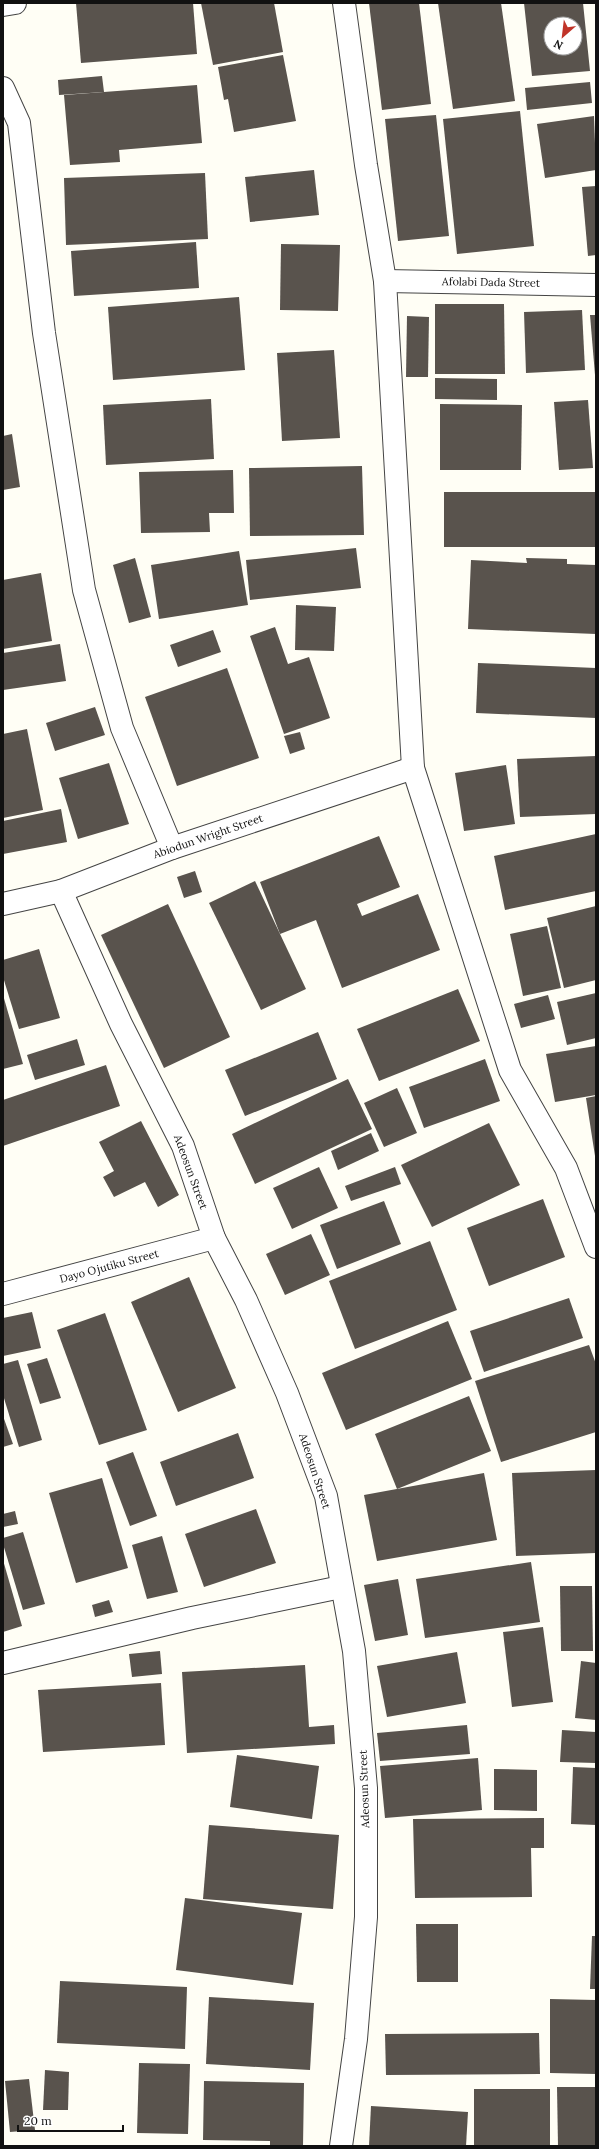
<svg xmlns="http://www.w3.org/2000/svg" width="599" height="2149" font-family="Lora,serif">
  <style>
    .building { fill: #59534d; fill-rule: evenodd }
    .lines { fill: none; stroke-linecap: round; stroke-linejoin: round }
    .minor-casing { stroke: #444; stroke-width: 24 }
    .minor { stroke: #fff; stroke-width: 22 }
    .labels { text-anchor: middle; stroke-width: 4; stroke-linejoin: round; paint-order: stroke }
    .street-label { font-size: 11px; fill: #111; stroke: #fff }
  </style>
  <rect width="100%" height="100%" fill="#fffef5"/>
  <g class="building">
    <path d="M76 3H193L197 54 81 63Z"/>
    <path d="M201 3H274L283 52 213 65Z"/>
    <path d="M369 3H419L431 104 382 110Z"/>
    <path d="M438 3H501L515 101 453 109Z"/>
    <path d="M524 3H583L590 71 532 76ZM551 24H575V48H551Z"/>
    <path d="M283 55 296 121 234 132 228 99 224 100 218 67Z"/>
    <path d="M102 76 104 92 59 95 58 80Z"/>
    <path d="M590 82 592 103 527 110 525 88Z"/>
    <path d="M197 85 202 143 119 150 120 162 70 165 64 95Z"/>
    <path d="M520 111 534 246 457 254 443 119Z"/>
    <path d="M436 115 449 236 398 241 385 119Z"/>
    <path d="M594 116 596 170 545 178 537 124Z"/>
    <path d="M314 170 319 215 250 222 245 177Z"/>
    <path d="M205 173 208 239 66 245 64 178Z"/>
    <path d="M596 186V255L588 256 582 187Z"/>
    <path d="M196 242 199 288 74 296 71 251Z"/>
    <path d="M281 244 340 245 338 311 280 310Z"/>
    <path d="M239 297 245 370 113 380 108 307Z"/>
    <path d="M435 304H504L505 374H435Z"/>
    <path d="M582 310 585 370 526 373 524 312Z"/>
    <path d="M590 315H596V375H595Z"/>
    <path d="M407 316 429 317 428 377H406Z"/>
    <path d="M334 350 340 438 282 441 277 353Z"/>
    <path d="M435 378 497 379V400L435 399Z"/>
    <path d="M211 399 214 459 106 465 103 405Z"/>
    <path d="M588 400 593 468 559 470 554 402Z"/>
    <path d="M440 404 522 405 521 470H440Z"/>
    <path d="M12 434 20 487 3 490V436Z"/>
    <path d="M362 466 364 535 250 536 249 468Z"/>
    <path d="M233 470 234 513H209L210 532 141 533 139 472Z"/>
    <rect x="444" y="492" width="151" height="55"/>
    <path d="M356 548 361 588 250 600 246 560Z"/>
    <path d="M239 551 248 605 159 619 151 565Z"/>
    <path d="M135 558 151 617 129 623 113 565Z"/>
    <path d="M526 558 567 559V564L596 565V634L468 629 471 560 527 563Z"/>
    <path d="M41 573 52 641 3 649V580Z"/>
    <path d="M296 605 336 607 334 651 295 650Z"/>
    <path d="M275 627 288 664 309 657 330 718 284 734 250 636Z"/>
    <path d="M213 630 221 652 178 667 170 645Z"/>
    <path d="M60 644 66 681 3 690V653Z"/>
    <path d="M478 663 596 668V718L476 713Z"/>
    <path d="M227 668 259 758 177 786 145 697Z"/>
    <path d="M95 707 105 735 55 751 46 723Z"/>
    <path d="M27 729 43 810 3 818V734Z"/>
    <path d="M300 732 305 749 290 754 284 736Z"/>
    <path d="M596 756V814L520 817 517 759Z"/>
    <path d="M109 763 129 824 78 839 59 778Z"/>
    <path d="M506 765 515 824 464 831 455 773Z"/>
    <path d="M61 809 67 842 3 854V821Z"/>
    <path d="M596 834V891L505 910 494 856Z"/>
    <path d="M379 836 400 887 357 904 362 916 418 894 440 950 342 988 316 920 280 934 260 882Z"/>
    <path d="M195 871 202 892 184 898 177 877Z"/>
    <path d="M255 881 306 989 261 1010 209 903Z"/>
    <path d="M168 904 230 1037 164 1068 101 935Z"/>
    <path d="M596 906V980L564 988 547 918Z"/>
    <path d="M547 926 561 988 523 996 510 934Z"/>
    <path d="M39 949 60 1018 19 1029 3 977V960Z"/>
    <path d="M458 989 480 1041 379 1081 357 1029Z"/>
    <path d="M596 993V1038L567 1045 557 1002Z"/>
    <path d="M3 995 23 1064 3 1069Z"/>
    <path d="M548 995 555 1019 521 1028 514 1004Z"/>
    <path d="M318 1032 337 1079 245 1116 225 1070Z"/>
    <path d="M77 1039 85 1065 35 1080 27 1055Z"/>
    <path d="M596 1046V1095L555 1102 546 1054Z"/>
    <path d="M485 1059 500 1101 424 1128 409 1087Z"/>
    <path d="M106 1065 120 1106 3 1146V1100Z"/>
    <path d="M348 1079 372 1129 255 1184 232 1134Z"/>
    <path d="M397 1088 417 1133 384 1147 364 1103Z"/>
    <path d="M596 1096V1156H595L586 1098Z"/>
    <path d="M141 1121 179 1195 158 1207 145 1182 114 1197 103 1177 114 1171 99 1142Z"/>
    <path d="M489 1123 520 1185 432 1227 401 1165Z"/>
    <path d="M371 1133 379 1151 338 1170 331 1151Z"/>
    <path d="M319 1167 338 1208 292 1229 273 1188Z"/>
    <path d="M395 1167 401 1184 351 1201 345 1186Z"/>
    <path d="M543 1199 565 1257 489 1286 467 1228Z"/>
    <path d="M384 1201 401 1244 337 1269 320 1225Z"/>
    <path d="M311 1234 330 1275 285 1295 266 1254Z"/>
    <path d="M430 1241 457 1310 355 1349 329 1281Z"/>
    <path d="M189 1277 236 1388 178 1412 131 1302Z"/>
    <path d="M569 1298 583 1338 484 1372 470 1331Z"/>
    <path d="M32 1312 41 1348 3 1356V1318Z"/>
    <path d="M105 1313 147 1430 99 1445 57 1330Z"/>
    <path d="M448 1321 472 1379 346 1430 322 1373Z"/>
    <path d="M589 1345 596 1364V1432L501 1462 475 1381Z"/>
    <path d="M47 1358 61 1398 40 1404 27 1364Z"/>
    <path d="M18 1360 42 1440 19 1447 3 1395V1364Z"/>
    <path d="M469 1396 491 1451 397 1489 375 1434Z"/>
    <path d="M3 1416 13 1444 3 1447Z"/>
    <path d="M238 1433 254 1478 176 1506 160 1462Z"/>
    <path d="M133 1452 157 1516 130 1526 106 1462Z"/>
    <path d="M596 1470V1553L516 1556 512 1473Z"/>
    <path d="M484 1473 497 1540 377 1561 364 1495Z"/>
    <path d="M102 1478 128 1568 76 1583 49 1493Z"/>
    <path d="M256 1509 276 1563 204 1587 185 1534Z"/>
    <path d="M15 1511 18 1524 3 1527V1514Z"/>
    <path d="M23 1532 45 1604 23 1610 3 1544V1538Z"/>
    <path d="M162 1536 178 1592 147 1599 132 1545Z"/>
    <path d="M3 1560 22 1626 3 1632Z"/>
    <path d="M531 1562 540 1622 425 1638 416 1579Z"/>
    <path d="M398 1579 408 1635 375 1641 364 1585Z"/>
    <path d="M560 1586H592L593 1651H561Z"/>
    <path d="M109 1600 113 1612 95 1617 92 1605Z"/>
    <path d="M543 1627 553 1702 512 1707 503 1632Z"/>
    <path d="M160 1651 162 1674 132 1677 129 1654Z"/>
    <path d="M457 1652 466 1703 387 1717 377 1666Z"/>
    <path d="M581 1661 596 1663V1720L575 1718Z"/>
    <path d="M305 1665 309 1727 334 1725 335 1744 187 1753 182 1672Z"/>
    <path d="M161 1683 165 1745 43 1752 38 1690Z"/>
    <path d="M467 1725 470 1754 380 1761 377 1733Z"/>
    <path d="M562 1730 596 1732V1763L560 1762Z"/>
    <path d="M237 1755 319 1766 312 1819 230 1807Z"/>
    <path d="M478 1758 482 1810 385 1818 380 1766Z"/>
    <path d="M573 1767 596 1768V1825L571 1824Z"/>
    <path d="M494 1769 537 1770V1811L494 1810Z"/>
    <path d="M544 1818V1848H531L532 1897 415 1898 413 1819Z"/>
    <path d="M209 1825 339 1835 333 1909 203 1899Z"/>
    <path d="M185 1898 302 1913 293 1985 176 1970Z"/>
    <path d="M416 1924H458V1982H417Z"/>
    <path d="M592 1936H596V1989H590Z"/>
    <path d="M60 1981 187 1987 185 2049 57 2043Z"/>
    <path d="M209 1997 314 2003 310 2070 206 2064Z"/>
    <path d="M550 1999 596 2000V2074L550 2073Z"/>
    <path d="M539 2033 540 2074 386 2075 385 2034Z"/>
    <path d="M139 2063 190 2064 188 2134 137 2133Z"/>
    <path d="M45 2070 69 2072 68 2110H43Z"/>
    <path d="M29 2079 35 2130 10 2132 5 2081Z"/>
    <path d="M204 2081 304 2083 303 2146H270V2141L203 2140Z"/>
    <path d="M557 2087H596V2146H558Z"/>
    <rect x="474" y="2089" width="76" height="57"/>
    <path d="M371 2106 468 2112 466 2146H369Z"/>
  </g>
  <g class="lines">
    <g class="minor-casing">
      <g id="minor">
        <path d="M344 3 366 165 385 281 413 768 510 1070 566 1168 596 1247"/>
        <path d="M3 5 15 3"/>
        <path d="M3 88 19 123 44 333 84 590 122 728 172 848"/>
        <path d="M385 281 596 285"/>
        <path d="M61 891 121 1024 183 1146 214 1238 246 1300 287 1393 326 1496 354 1651 366 1788V1917L356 2039 341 2146"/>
        <path d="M3 904 61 891 172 848 413 768"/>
        <path d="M3 1294 214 1238"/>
        <path d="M3 1663 192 1618 341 1587"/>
      </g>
    </g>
    <use href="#minor" class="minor"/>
  </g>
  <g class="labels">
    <g class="street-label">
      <text transform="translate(491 282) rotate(1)" y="4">Afolabi Dada Street</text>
      <text transform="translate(208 836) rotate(-19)" y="4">Abiodun Wright Street</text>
      <text transform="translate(191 1172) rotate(70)" y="4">Adeosun Street</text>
      <text transform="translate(109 1266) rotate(-15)" y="4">Dayo Ojutiku Street</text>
      <text transform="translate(315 1471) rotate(72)" y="4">Adeosun Street</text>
      <text transform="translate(364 1789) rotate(-92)" y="4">Adeosun Street</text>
    </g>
  </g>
  <rect width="599" height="2149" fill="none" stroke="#111111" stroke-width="8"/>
  <g transform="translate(563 36) rotate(208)"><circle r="19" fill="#ffffff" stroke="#a0a0a0"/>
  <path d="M0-3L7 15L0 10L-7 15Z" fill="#c13429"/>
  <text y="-6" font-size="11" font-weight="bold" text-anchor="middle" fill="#111111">N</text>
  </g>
  <path d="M18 2125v6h105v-6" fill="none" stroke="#111111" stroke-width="2"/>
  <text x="24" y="2125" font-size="12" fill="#111111" stroke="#ffffff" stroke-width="3" paint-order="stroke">20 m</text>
</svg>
